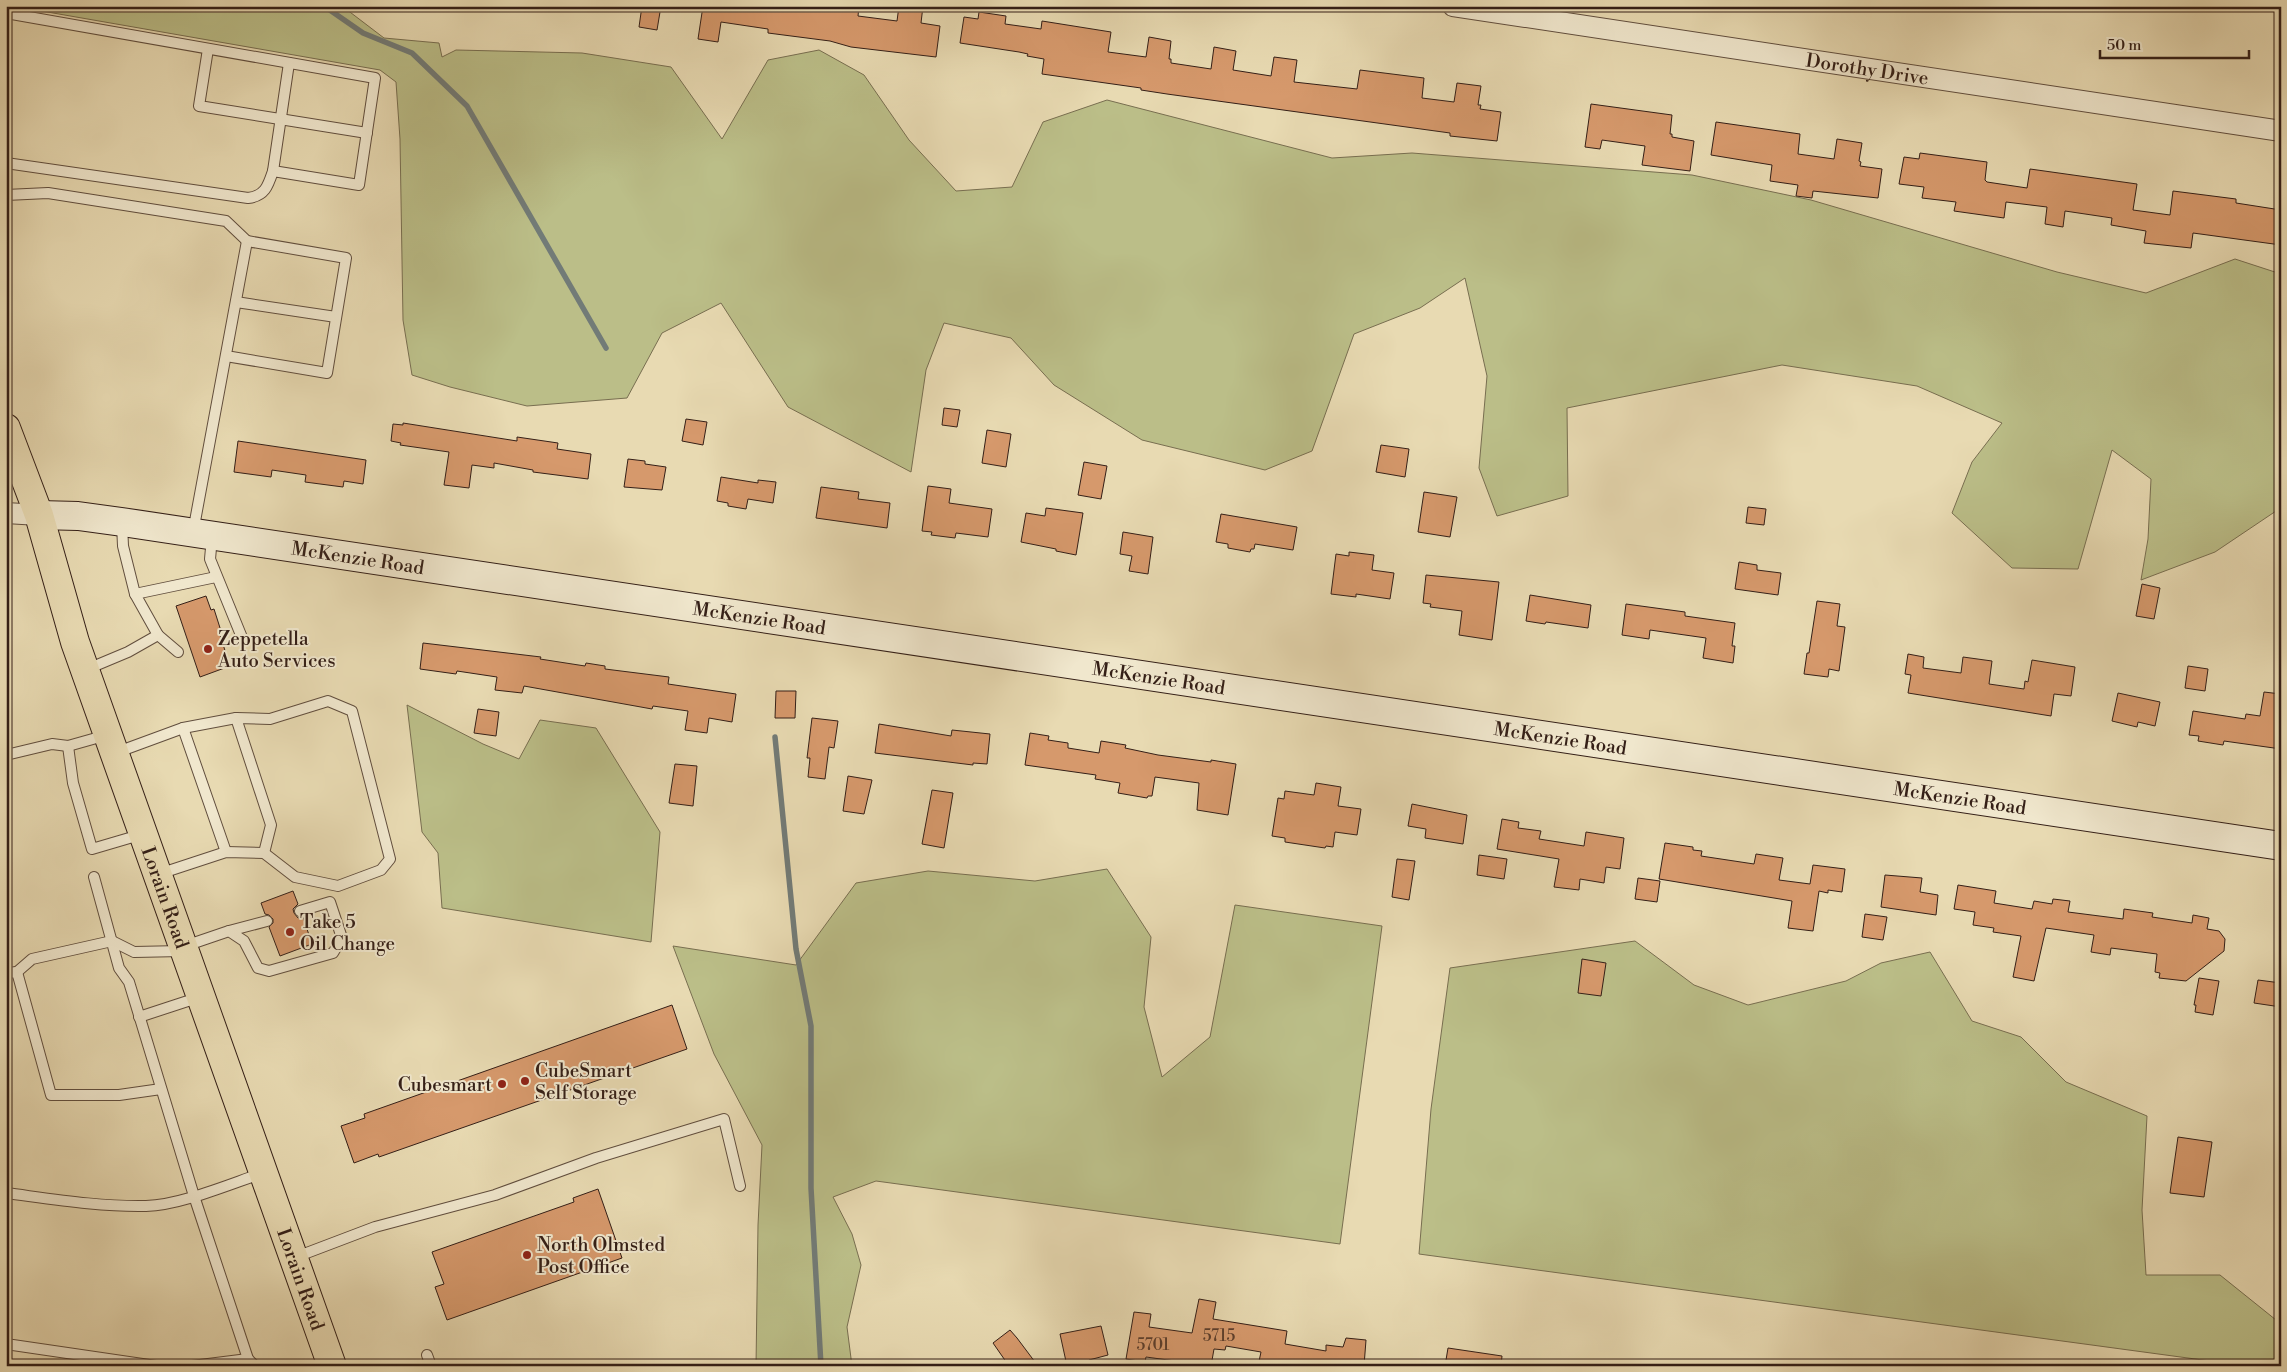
<svg xmlns="http://www.w3.org/2000/svg" width="2287" height="1372" font-family="'Libre Bodoni',serif">
  <style>
    .green { fill: #bbbe88; stroke: #786e50 }
    .lines { fill: none; stroke-linecap: round; stroke-linejoin: round }
    .stream { stroke: #727b77; stroke-width: 5.5 }
    .building { fill: #d6996c; stroke: #341f17 }
    .lane-casing { stroke: #614e3e; stroke-width: 12 }
    .street-casing { stroke: #614e3e; stroke-width: 22 }
    .secondary-casing { stroke: #341f17; stroke-width: 30 }
    .primary-casing { stroke: #341f17; stroke-width: 30 }
    .lane { stroke: #f0e7cd; stroke-width: 10 }
    .street { stroke: #f0e7cd; stroke-width: 20 }
    .secondary { stroke: #f0e7cd; stroke-width: 28 }
    .primary { stroke: #e8dab2; stroke-width: 28 }
    .poi-dot { fill: #8f2418; stroke: #f0e7cd; stroke-width: 2 }
    .labels { text-anchor: middle; stroke-width: 4; stroke-linejoin: round; paint-order: stroke }
    .number-label { font-size: 16px; fill: #5c3e2c }
    .street-label { font-size: 19px; fill: #341f17; stroke: #f0e7cd }
    .poi-label { font-size: 19px; fill: #341f17; stroke: #f0e7cd; text-anchor: start }
  </style>
  <rect width="100%" height="100%" fill="#e8dab2"/>
  <filter id="stains"><feTurbulence type="fractalNoise" baseFrequency=".004" numOctaves="4"/><feColorMatrix values="0 0 0 0 .2 0 0 0 0 .09 0 0 0 0 .02 0 0 0 .5 -.17"/></filter>
  <radialGradient id="worn" r=".72"><stop offset=".6" stop-color="#630" stop-opacity="0"/><stop offset="1" stop-color="#630" stop-opacity=".3"/></radialGradient>
  <g class="green">
    <path d="M13 6H342L384 38 439 43 442 57 456 50 582 53 671 67 722 139 768 60 819 50 864 75 909 140 956 191 1012 187 1043 122 1107 100 1332 158 1412 153 1692 175 1811 200 2057 272 2146 293 2235 259 2281 274V510L2279 509 2215 552 2141 580 2148 539 2151 479 2112 450 2078 569 2012 568 1952 513 1972 462 2002 423 1917 386 1782 365 1567 408 1568 496 1497 516 1479 468 1487 376 1465 278 1420 308 1354 334 1312 451 1265 470 1142 440 1054 385 1011 338 944 323 926 370 911 472 788 407 721 303 662 333 627 398 527 406 450 387 412 375 403 320 400 139 396 82 380 70Z"/>
    <path d="M407 705 483 744 519 759 540 720 596 728 660 832 651 942 442 908 438 853 422 832Z"/>
    <path d="M1107 869 1151 937 1144 1007 1162 1077 1210 1037 1235 905 1382 926 1340 1244 876 1181 833 1197 852 1234 861 1265 847 1327 852 1366H756L758 1225 762 1145 714 1054 673 946 796 965 856 883 928 871 1035 881Z"/>
    <path d="M1635 941 1694 985 1748 1005 1846 981 1881 963 1930 952 1972 1021 2021 1037 2066 1082 2147 1116 2142 1210 2146 1275H2220L2281 1324V1355L2274 1366H2247L1419 1254 1431 1109 1450 968Z"/>
  </g>
  <g class="lines">
    <g class="stream">
      <path d="M324 6 363 33 412 53 467 106 606 348"/>
      <path d="M775 737 796 949 811 1026V1188L821 1366"/>
    </g>
  </g>
  <g class="building">
    <path d="M642 6H661L657 30 639 27Z"/>
    <path d="M703 6H805L835 10V6H859L858 16 897 21 899 6H923L921 23 940 26 936 57 851 47 830 41 768 33V29L721 22 718 42 698 39Z"/>
    <path d="M979 12 1006 16 1005 24 1041 29 1042 21 1111 32 1108 52 1146 57 1149 37 1171 41 1169 59H1171V63L1211 69 1214 47 1236 51 1233 70 1271 76 1274 57 1297 60 1294 82 1357 89 1360 70 1424 78 1422 98 1454 102 1457 83 1481 86 1478 105H1481L1480 109 1501 112 1497 141 1450 136V133L1167 94 1141 90V88L1042 74 1044 59 1027 56 1028 54 1019 52 960 43 964 17 978 19Z"/>
    <path d="M1591 104 1672 115 1670 134H1672V137L1694 141 1690 171 1642 165 1645 146 1602 140 1600 149 1585 147Z"/>
    <path d="M1716 122 1800 134 1798 154 1834 159 1837 139 1862 143 1859 161 1861 162 1860 166 1882 169 1878 198 1813 191 1812 198 1796 196 1798 185 1770 181 1772 165 1711 155Z"/>
    <path d="M1920 153 1987 162 1985 180 1987 182 2027 188 2030 169 2137 184 2133 210 2170 215 2173 191 2236 199V203L2281 210V245L2193 233 2191 248 2144 243 2146 231 2111 225 2112 218 2065 211 2063 227 2045 224 2047 207 2006 202 2004 218 1954 211 1956 202 1922 198 1924 187 1899 184 1904 157 1919 159Z"/>
    <path d="M944 408 960 410 957 427 942 425Z"/>
    <path d="M686 419 707 422 703 445 682 441Z"/>
    <path d="M403 423 517 441V437L558 443 557 449 591 454 588 479 533 472V470L494 463V468L472 465 469 488 444 485 449 452 400 445 401 443 391 441 393 424 403 425Z"/>
    <path d="M987 430 1011 434 1006 467 982 463Z"/>
    <path d="M238 441 366 460 363 484 344 481 343 487 305 482 306 475 272 470 271 477 234 472Z"/>
    <path d="M1381 445 1409 449 1405 477 1376 472Z"/>
    <path d="M628 459 645 461V464L666 467 662 490 624 487Z"/>
    <path d="M1084 462 1107 466 1101 499 1078 495Z"/>
    <path d="M721 477 758 483V480L776 482 773 503 748 499 746 509 728 506V503L717 501Z"/>
    <path d="M928 486 951 489 949 503 992 509 988 537 956 533 955 538 931 535 932 532 922 531Z"/>
    <path d="M821 487 859 492 858 499 890 503 887 528 816 518Z"/>
    <path d="M1424 492 1457 497 1450 537 1418 532Z"/>
    <path d="M1748 507 1766 509 1764 525 1746 523Z"/>
    <path d="M1046 508 1083 513 1076 555 1056 551V549L1021 542 1026 513 1045 516Z"/>
    <path d="M1221 514 1297 527 1293 550 1255 544 1254 549H1251L1250 552 1228 548V544L1216 542Z"/>
    <path d="M1123 532 1153 537 1148 574 1129 571 1132 556 1120 554Z"/>
    <path d="M1349 552 1374 555 1372 570 1394 573 1390 599 1356 594V597L1331 594 1336 554 1349 556Z"/>
    <path d="M1739 562 1757 565V570L1781 573 1778 595 1735 589Z"/>
    <path d="M1426 575 1499 582 1492 640 1459 635 1462 611 1430 607 1431 604 1423 603Z"/>
    <path d="M2142 584 2160 588 2154 619 2136 616Z"/>
    <path d="M1530 595 1591 605 1588 628 1546 622 1545 624 1526 621Z"/>
    <path d="M206 596 211 610 214 609 221 631 219 632 230 666 200 677 176 606Z"/>
    <path d="M1817 601 1840 604 1837 626 1845 627 1839 671 1829 669 1828 677 1804 674 1807 653H1809Z"/>
    <path d="M1626 604 1685 612V616L1735 623 1732 646H1735L1733 663 1703 658 1706 638 1650 630 1649 639 1622 635Z"/>
    <path d="M423 643 541 657 540 659 585 666 586 663 605 666V669L669 677 668 684 736 694 732 722 709 718 707 733 685 730 688 711 653 706 652 709 524 686 522 693 495 690 497 677 457 671 456 674 420 669Z"/>
    <path d="M1908 654 1924 657 1923 668 1961 673 1963 657 1992 661 1989 684 2024 689 2025 681 2028 682 2032 660 2075 667 2071 696 2054 694 2051 716 1908 693 1911 675 1905 674Z"/>
    <path d="M2188 666 2208 669 2205 691 2185 688Z"/>
    <path d="M776 691H796L795 718H775Z"/>
    <path d="M2264 692 2281 694V749L2224 741 2223 745 2198 741 2199 736 2189 735 2193 711 2245 719 2246 714 2260 716Z"/>
    <path d="M2118 693 2160 702 2155 726 2138 722 2137 727 2112 721Z"/>
    <path d="M478 709 499 712 496 736 474 733Z"/>
    <path d="M812 718 838 721 834 748 829 747 825 779 808 777 810 758H807Z"/>
    <path d="M879 724 951 736 952 730 990 734 987 764 973 763V765L875 753Z"/>
    <path d="M1030 733 1049 736 1048 740 1068 743V748L1099 753 1101 741 1126 745 1125 748 1158 755 1211 762V760L1236 764 1228 815 1197 810 1199 783 1155 777 1152 796H1148L1147 798 1118 793 1120 783 1095 779 1096 775 1025 765Z"/>
    <path d="M675 764 697 766 693 806 669 803Z"/>
    <path d="M848 776 872 780 864 814 843 811Z"/>
    <path d="M1316 783 1341 787 1338 806 1361 809 1357 835 1335 832 1333 847 1326 846 1325 848 1285 842V838L1272 836 1278 798 1284 799 1285 791 1314 795Z"/>
    <path d="M932 790 953 793 944 848 922 844Z"/>
    <path d="M1412 804 1467 815 1463 844 1425 838 1426 829 1408 826Z"/>
    <path d="M1502 819 1519 822 1518 828 1541 831 1539 839 1584 846 1586 832 1624 838 1620 869 1606 867 1604 883 1580 879 1579 890 1554 887 1559 859 1497 849Z"/>
    <path d="M1665 843 1693 847V850L1702 851 1701 856 1754 864 1756 854 1783 858 1779 880 1810 884 1813 865 1845 869 1842 892 1828 890V893L1819 891 1813 931 1788 928 1792 901 1659 879Z"/>
    <path d="M1479 855 1507 859 1504 879 1477 875Z"/>
    <path d="M1397 859 1415 861 1409 900 1392 897Z"/>
    <path d="M1885 875 1922 878 1920 892 1938 895 1936 915 1881 907Z"/>
    <path d="M1638 878 1660 881 1657 902 1635 899Z"/>
    <path d="M1958 885 1996 891 1994 903 2032 909 2034 901 2052 904 2053 899 2070 901 2068 912 2123 919 2124 909 2153 913 2152 917 2192 923 2193 915 2209 918 2207 929 2219 931 2225 939 2224 951 2186 981 2159 978 2160 973 2155 972 2157 954 2111 948 2110 955 2091 952 2094 935 2046 928 2034 981 2013 977 2021 936 1993 932 1994 928 1973 925 1975 912 1954 909Z"/>
    <path d="M293 891 298 904 293 909 294 913 298 918 303 917 312 944 280 956 269 927 273 923V919L269 915 265 914 261 903Z"/>
    <path d="M1865 914 1887 917 1883 940 1862 937Z"/>
    <path d="M1582 959 1606 963 1601 996 1578 993Z"/>
    <path d="M2199 978 2219 981 2213 1015 2195 1012 2196 1005H2194Z"/>
    <path d="M2258 980 2281 983V1007L2254 1003Z"/>
    <path d="M672 1005 687 1049 379 1157 378 1154 354 1163 341 1126 365 1118 364 1114Z"/>
    <path d="M2178 1137 2212 1142 2204 1197 2170 1193Z"/>
    <path d="M598 1189 622 1258 447 1320 435 1287 444 1284 432 1252 574 1202 573 1198Z"/>
    <path d="M1199 1299 1216 1302 1213 1319 1287 1331 1285 1344 1326 1351V1345L1343 1347 1346 1338 1366 1340 1364 1366H1258L1261 1352 1226 1346 1225 1350 1214 1349 1211 1366H1189L1190 1363 1146 1357 1145 1362 1126 1359 1134 1312 1151 1314 1149 1327 1192 1333Z"/>
    <path d="M1101 1326 1108 1355 1089 1360 1091 1366H1067L1060 1334Z"/>
    <path d="M1010 1330 1017 1338 1038 1366H1009L993 1343Z"/>
    <path d="M1448 1348 1502 1356 1501 1366H1445Z"/>
  </g>
  <g class="lines">
    <g class="lane-casing">
      <g id="lane">
        <path d="M6 13 375 78 359 185 273 171C268 186 265 196 248 198L6 163"/>
        <path d="M208 49 199 106 367 133"/>
        <path d="M273 171 289 63"/>
        <path d="M6 195 48 193 226 221 247 241"/>
        <path d="M236 302 336 317"/>
        <path d="M122 524 123 546 135 594 216 577"/>
        <path d="M193 532 247 241 346 258 327 373 226 356"/>
        <path d="M212 537 210 559 243 640"/>
        <path d="M158 635 178 652"/>
        <path d="M85 670 128 652 158 635 135 594"/>
        <path d="M236 718 271 825 264 853"/>
        <path d="M183 728 226 852"/>
        <path d="M68 746 73 783 92 849 143 834"/>
        <path d="M115 753 183 728 236 718 270 719 328 701 352 711 390 859 381 870 338 886 295 877 264 853 226 852 159 874"/>
        <path d="M6 755 52 744 68 746 107 735"/>
        <path d="M94 877 119 968 129 982 194 1196 248 1359"/>
        <path d="M229 931 267 921"/>
        <path d="M185 946 229 931 244 941 258 968 269 971 333 953 342 938 330 902 300 911"/>
        <path d="M17 972 32 959 112 941 134 952 182 951"/>
        <path d="M6 973 17 972 51 1095H119L161 1089"/>
        <path d="M139 1017 200 997"/>
        <path d="M6 1193C52 1199 100 1207 146 1206 181 1205 230 1184 263 1173"/>
        <path d="M296 1257 375 1227 495 1195 596 1158 724 1119 740 1186"/>
        <path d="M6 1344 156 1366"/>
        <path d="M427 1355 431 1366"/>
        <path d="M192 1366 248 1359 255 1366"/>
      </g>
    </g>
    <g class="street-casing">
      <g id="street">
        <path id="s1" d="M1453 6 2281 131"/>
        <path d="M6 513 39 515"/>
      </g>
    </g>
    <g class="secondary-casing">
      <g id="secondary">
        <path id="s2" d="M39 515 78 516 122 522 2281 846"/>
      </g>
    </g>
    <g class="primary-casing">
      <g id="primary">
        <path id="s3" d="M6 428 39 515 75 642 332 1366"/>
      </g>
    </g>
    <use href="#lane" class="lane"/>
    <use href="#street" class="street"/>
    <use href="#secondary" class="secondary"/>
    <use href="#primary" class="primary"/>
  </g>
  <g class="poi-dot">
    <circle cx="208" cy="649" r="5"/>
    <circle cx="290" cy="932" r="5"/>
    <circle cx="525" cy="1081" r="5"/>
    <circle cx="502" cy="1084" r="5"/>
    <circle cx="527" cy="1255" r="5"/>
  </g>
  <g class="labels">
    <g class="number-label">
      <text x="1219" y="1341">5715</text>
      <text x="1153" y="1350">5701</text>
    </g>
    <g class="street-label">
      <text dy="7" stroke="none"><textPath href="#s1" startOffset="419">Dorothy Drive</textPath></text>
      <text dy="7" stroke="none"><textPath href="#s2" startOffset="322">McKenzie Road</textPath></text>
      <text dy="7" stroke="none"><textPath href="#s2" startOffset="728">McKenzie Road</textPath></text>
      <text dy="7" stroke="none"><textPath href="#s2" startOffset="1132">McKenzie Road</textPath></text>
      <text dy="7" stroke="none"><textPath href="#s2" startOffset="1538">McKenzie Road</textPath></text>
      <text dy="7" stroke="none"><textPath href="#s2" startOffset="1942">McKenzie Road</textPath></text>
      <text dy="7" stroke="none"><textPath href="#s3" startOffset="496">Lorain Road</textPath></text>
      <text dy="7" stroke="none"><textPath href="#s3" startOffset="901">Lorain Road</textPath></text>
    </g>
    <g class="poi-label">
      <text x="218" y="645">Zeppetella<tspan x="218" dy="22">Auto Services</tspan></text>
      <text x="300" y="928">Take 5<tspan x="300" dy="22">Oil Change</tspan></text>
      <text x="535" y="1077">CubeSmart<tspan x="535" dy="22">Self Storage</tspan></text>
      <text x="492" y="1091" text-anchor="end">Cubesmart</text>
      <text x="537" y="1251">North Olmsted<tspan x="537" dy="22">Post Office</tspan></text>
    </g>
  </g>
  <rect width="2287" height="1372" fill="none" stroke="#e8dab2" stroke-width="25"/>
  <rect x="8" y="8" width="2272" height="1357" fill="none" stroke="#341f17" stroke-width="2.5"/>
  <rect x="12" y="12" width="2262" height="1347" fill="none" stroke="#341f17"/>
  <path d="M2100 50v8h149v-8" fill="none" stroke="#341f17" stroke-width="2.5"/>
  <text x="2107" y="50" font-size="15" fill="#341f17" stroke="#f0e7cd" stroke-width="4" paint-order="stroke">50 m</text>
  <rect width="100%" height="100%" filter="url(#stains)"/>
  <rect width="100%" height="100%" fill="url(#worn)"/>
</svg>
